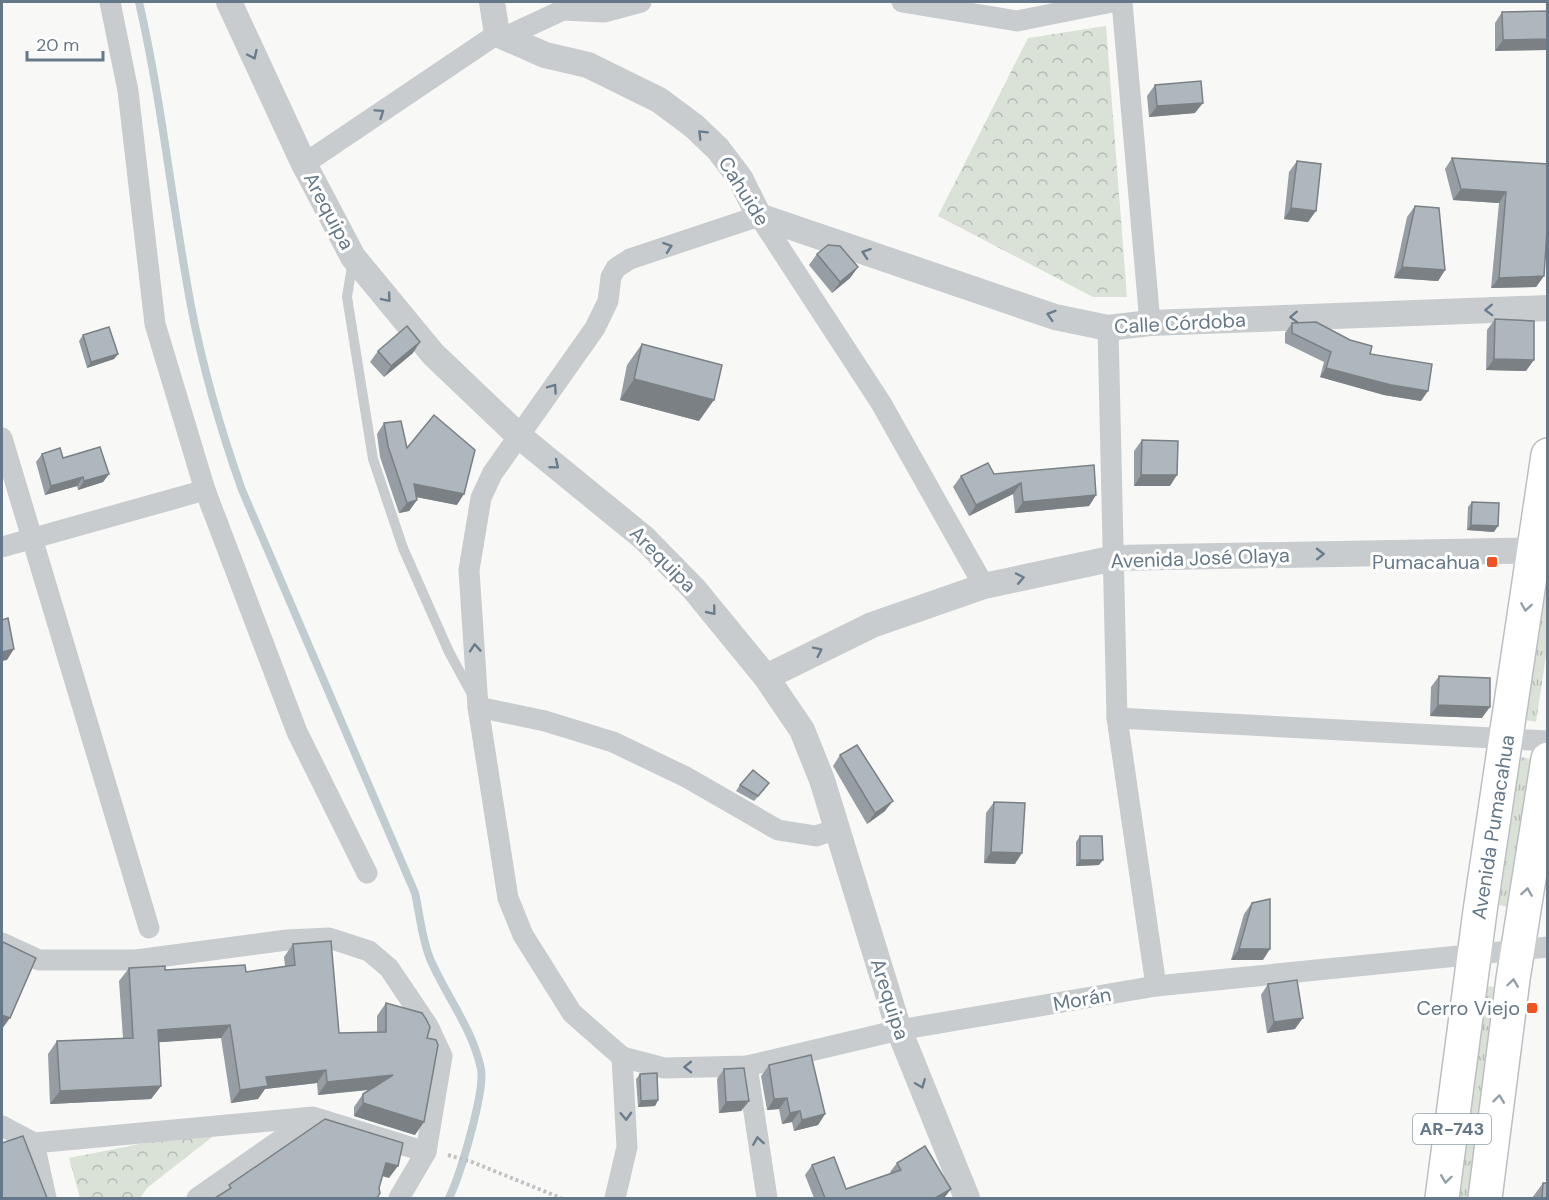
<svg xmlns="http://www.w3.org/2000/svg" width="1549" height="1200" font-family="'DM Sans',sans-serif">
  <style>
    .grass { fill: url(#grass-tufts) }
    .forest { fill: url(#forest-crowns) }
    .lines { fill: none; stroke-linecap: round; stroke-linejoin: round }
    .stream { stroke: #c1ccd1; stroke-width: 8 }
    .primary-casing { stroke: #bbbfc3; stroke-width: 36 }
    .path { stroke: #bfc2c4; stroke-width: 4; stroke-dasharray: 3 3; stroke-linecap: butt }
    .service { stroke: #c8cccf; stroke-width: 10 }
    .minor { stroke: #c8cccf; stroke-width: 21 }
    .tertiary { stroke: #c8cccf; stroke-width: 26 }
    .primary { stroke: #fff; stroke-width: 33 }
    .wall { fill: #969da3 }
    .shaded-wall { fill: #7a8084 }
    .building { fill: #aeb7bd; stroke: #7a8084; stroke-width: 1.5 }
    .oneway { stroke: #6a7c8c }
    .oneway2 { stroke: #93a0ac }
    .poi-dot { fill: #ef531f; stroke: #fff; stroke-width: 2 }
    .labels { text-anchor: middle; stroke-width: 6; stroke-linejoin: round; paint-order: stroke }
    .shield { fill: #fff; stroke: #93a0ac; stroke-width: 1.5 }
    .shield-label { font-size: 18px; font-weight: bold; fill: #657889 }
    .street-label { font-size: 20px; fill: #657889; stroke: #fff }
    .poi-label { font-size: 20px; fill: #657889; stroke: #fff; text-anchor: end }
  </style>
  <defs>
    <pattern id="grass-tufts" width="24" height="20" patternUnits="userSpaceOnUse" patternTransform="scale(1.5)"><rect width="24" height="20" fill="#dae1d6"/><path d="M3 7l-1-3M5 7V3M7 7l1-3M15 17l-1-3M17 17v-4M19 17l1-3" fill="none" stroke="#b4bbb3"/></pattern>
    <pattern id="forest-crowns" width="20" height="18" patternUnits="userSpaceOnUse" patternTransform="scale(1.5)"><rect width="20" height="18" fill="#dae1d6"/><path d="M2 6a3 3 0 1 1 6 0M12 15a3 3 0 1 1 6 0" fill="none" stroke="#b4bbb3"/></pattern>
  </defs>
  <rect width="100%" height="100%" fill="#f8f9f6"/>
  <g class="grass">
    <path d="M1546 583 1547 649 1536 722 1526 720Z"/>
    <path d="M1520 757 1531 759 1508 907 1499 905Z"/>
    <path d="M1485 986 1496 987 1469 1198H1458Z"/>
  </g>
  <g class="forest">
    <path d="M1106 26 1127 297H1093L938 216 1028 38Z"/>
    <path d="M225 1127 147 1188 140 1198H80L69 1158Z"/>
  </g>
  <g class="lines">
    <path class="stream" d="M139 2C162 102 172 205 191 306 203 369 221 431 242 490L415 893C420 915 422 941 431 961 447 997 473 1030 481 1069 485 1092 460 1176 449 1198"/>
    <g class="primary-casing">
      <g id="primary">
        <path d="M1442 1198 1480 911 1548 455"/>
        <path d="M1485 1198 1513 979 1548 759"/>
      </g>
    </g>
    <path class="path" d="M448 1155 472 1162 561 1198"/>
    <path class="service" d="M353 260 347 297 373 459 403 548 449 652 473 696"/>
    <g class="minor">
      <path d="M110 2 128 91 155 324 205 490 297 732 367 873"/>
      <path d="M902 2 1017 21 1112 2"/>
      <path d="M1122 2 1150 323"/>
      <path d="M505 37 563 10 604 12 641 2"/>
      <path d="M304 164 497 34"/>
      <path d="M1108 328 1117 718 1156 986"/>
      <path d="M2 438 149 928"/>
      <path d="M2 547 205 490"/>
      <path d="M478 707 545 721 613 742 686 777 778 830 816 836 837 829"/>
      <path d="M1117 718 1548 741"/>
      <path d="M2 943 39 960H136L287 940 329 938 369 951 389 968 428 1026 442 1056 426 1152 399 1198"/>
      <path d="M622 1057 664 1068 747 1066 899 1030 1156 986 1548 947"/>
      <path d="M747 1066 767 1198"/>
      <path d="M2 1126 34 1143 313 1117 426 1152"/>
      <path d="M34 1143 46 1198"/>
      <path d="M197 1198 312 1118"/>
      <path d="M615 1198 627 1147 622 1057 572 1013 523 935 508 898 478 707 469 570 481 498 492 474 595 328 608 301 611 277 616 268 630 259 759 216 881 403 984 586"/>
    </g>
    <g class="tertiary">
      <path d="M229 2 304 164 353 257 433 354 519 436 644 538 694 589 766 677 802 730 822 780 899 1030 967 1198"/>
      <path d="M492 2 497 34 545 55 588 65 659 100 694 126 718 149 740 178 759 216 1055 317 1108 328 1150 323 1548 308"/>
      <path d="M766 677 872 625 984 586 1115 558 1548 550"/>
    </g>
    <use href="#primary" class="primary"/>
  </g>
  <g class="wall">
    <path d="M1548 11 1495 51V23L1502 12Z"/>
    <path d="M1155 85 1195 113 1149 117 1147 96Z"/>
    <path d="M1452 158 1548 164 1544 276 1536 287 1491 288 1499 203 1453 200 1445 169Z"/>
    <path d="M1297 161 1308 222 1284 219 1289 172Z"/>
    <path d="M1415 206 1445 270 1438 281 1394 278 1407 217Z"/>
    <path d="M817 254 858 267 850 278 832 293 809 265Z"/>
    <path d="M1495 319 1526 371 1486 370 1487 330Z"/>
    <path d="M1292 323 1370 354 1421 401 1384 395 1320 377 1324 362 1285 343V333Z"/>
    <path d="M83 335 118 354 114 359 87 368 79 341Z"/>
    <path d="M642 344 699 421 620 400 627 365Z"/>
    <path d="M378 351 413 353 384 377 370 362Z"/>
    <path d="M384 423 407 448 457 505 416 497 417 500 409 511 399 513 380 457 377 434Z"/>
    <path d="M1142 440 1170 486H1134V451Z"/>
    <path d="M42 454 63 458 109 474 103 482 78 490 77 486 45 495 36 462Z"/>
    <path d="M994 474 1096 495 1089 506 1015 513 1013 494 969 516 953 487 961 476Z"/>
    <path d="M1472 502 1494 532 1467 530 1468 507Z"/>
    <path d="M1439 676 1482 718 1430 716 1431 687Z"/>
    <path d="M840 755 885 811 867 824 833 766Z"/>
    <path d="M740 785 765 789 754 801 736 791Z"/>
    <path d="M994 802 1015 864 984 863 986 813Z"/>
    <path d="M1080 836 1099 865 1076 866V842Z"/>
    <path d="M1252 903 1263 960H1231L1244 914Z"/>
    <path d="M293 944 339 1033 377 1032V1016L386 1003 427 1038 415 1135 354 1116V1107L363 1094 370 1090 318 1095 317 1083 265 1089 258 1099 231 1103 221 1038 159 1042 161 1086 151 1099 50 1104 48 1054 57 1041 123 1038 119 981 129 968 165 970 246 972 285 966 284 957Z"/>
    <path d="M1268 984 1295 1029 1267 1033 1261 995Z"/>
    <path d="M769 1065 825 1114 818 1125 794 1131 792 1122 782 1124 779 1109 767 1110 761 1076Z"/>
    <path d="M724 1069 749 1101 741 1111 719 1113 717 1079Z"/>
    <path d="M640 1074 658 1100 655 1106 638 1107 636 1079Z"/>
    <path d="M897 1163 951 1189 944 1198H814L805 1175 812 1165 846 1189 891 1173 890 1172Z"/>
    <path d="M1543 1183 1548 1198H1532Z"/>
  </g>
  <g class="shaded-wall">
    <path d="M1548 39V50L1495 51 1503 40Z"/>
    <path d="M1203 103 1195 113 1149 117 1157 106Z"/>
    <path d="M1461 189 1506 192 1499 203 1453 200Z"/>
    <path d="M1291 208 1316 211 1308 222 1284 219Z"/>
    <path d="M858 267 850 278 832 293 840 282Z"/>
    <path d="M1402 267 1445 270 1438 281 1394 278Z"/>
    <path d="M1544 276 1536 287 1491 288 1499 278Z"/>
    <path d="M420 342 413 353 384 377 391 366Z"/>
    <path d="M118 354 114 359 87 368 91 362Z"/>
    <path d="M1494 359 1534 360 1526 371 1486 370Z"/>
    <path d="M1326 368 1428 391 1421 401 1384 395 1320 377Z"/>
    <path d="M634 379 714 400 699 421 620 400Z"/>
    <path d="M109 474 103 482 78 490 84 481Z"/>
    <path d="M1141 475H1177L1170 486H1134Z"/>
    <path d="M83 477 77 486 45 495 51 486Z"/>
    <path d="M1021 483 1013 494 969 516 976 505Z"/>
    <path d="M414 484 464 494 457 505 406 495Z"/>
    <path d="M1096 495 1089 506 1015 513 1023 502Z"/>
    <path d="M417 500 409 511 399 513 407 503Z"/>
    <path d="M1471 525 1498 526 1494 532 1467 530Z"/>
    <path d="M14 649 7 660 2 661V652Z"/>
    <path d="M1438 705 1490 707 1482 718 1430 716Z"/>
    <path d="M893 801 885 811 867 824 875 813Z"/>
    <path d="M991 852 1022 853 1015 864 984 863Z"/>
    <path d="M1080 860H1103L1099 865 1076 866Z"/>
    <path d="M1239 949H1270L1263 960H1231Z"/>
    <path d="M2 1015 10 1018 2 1029Z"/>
    <path d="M1303 1018 1295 1029 1267 1033 1274 1022Z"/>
    <path d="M230 1025 221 1038 149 1043 158 1030Z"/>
    <path d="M326 1070 317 1083 265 1089 258 1099 231 1103 240 1090 266 1077Z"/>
    <path d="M393 1075 383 1088 318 1095 327 1082Z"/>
    <path d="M161 1086 151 1099 50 1104 60 1091Z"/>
    <path d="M787 1098 779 1109 767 1110 774 1099Z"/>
    <path d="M658 1100 655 1106 638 1107 641 1101Z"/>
    <path d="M749 1101 741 1111 719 1113 726 1102Z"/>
    <path d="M363 1103 424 1122 415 1135 354 1116Z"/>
    <path d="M800 1111 792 1122 782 1124 790 1113Z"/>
    <path d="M825 1114 818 1125 794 1131 802 1120Z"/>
    <path d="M386 1163 398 1166 389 1178 378 1175Z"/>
    <path d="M951 1189 944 1198H935Z"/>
  </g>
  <g class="building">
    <path d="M1548 11V39L1503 40 1502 12Z"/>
    <path d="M1201 81 1203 103 1157 106 1155 85Z"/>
    <path d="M1452 158 1548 164V215L1544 276 1499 278 1506 192 1461 189Z"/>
    <path d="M1297 161 1321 164 1316 211 1291 208Z"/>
    <path d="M1415 206 1439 208 1445 270 1402 267Z"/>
    <path d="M828 245 840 246 858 267 840 282 817 254Z"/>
    <path d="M1495 319 1534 321V360L1494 359Z"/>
    <path d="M1316 322 1350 340 1372 346 1370 354 1432 364 1428 391 1391 385 1326 368 1331 352 1292 333V323Z"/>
    <path d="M407 326 420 342 391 366 378 351Z"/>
    <path d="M109 327 118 354 91 362 83 335Z"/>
    <path d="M642 344 722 365 714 400 634 379Z"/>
    <path d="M434 415 475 450 464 494 414 484 417 500 407 503 388 446 384 423 401 421 407 448Z"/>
    <path d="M1142 440 1178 441 1177 475H1141Z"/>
    <path d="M100 447 109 474 84 481 83 477 51 486 42 454 60 448 63 458Z"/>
    <path d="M988 463 994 474 1094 465 1096 495 1023 502 1021 483 976 505 961 476Z"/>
    <path d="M1472 502 1499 503 1498 526 1471 525Z"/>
    <path d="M8 618 14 649 2 652V620Z"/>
    <path d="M1439 676 1490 678V707L1438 705Z"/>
    <path d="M857 745 893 801 875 813 840 755Z"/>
    <path d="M753 770 769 783 758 796 740 785Z"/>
    <path d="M994 802 1025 803 1022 853 991 852Z"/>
    <path d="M1080 836H1102L1103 860H1080Z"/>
    <path d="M1270 899V949H1239L1252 903Z"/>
    <path d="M331 941 339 1033 386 1032V1003L422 1013 426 1019 430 1027 427 1038 436 1040 438 1045 424 1122 363 1103V1094L393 1075 327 1082 326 1070 266 1077 268 1086 240 1090 230 1025 158 1030 161 1086 60 1091 57 1041 133 1038 129 968 165 966V970L245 965 246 972 295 965 293 944Z"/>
    <path d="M3 942 36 958 10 1018 2 1015V945Z"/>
    <path d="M1297 980 1303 1018 1274 1022 1268 984Z"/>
    <path d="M811 1055 825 1114 802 1120 800 1111 790 1113 787 1098 774 1099 769 1065Z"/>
    <path d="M744 1068 749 1101 726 1102 724 1069Z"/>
    <path d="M657 1073 658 1100 641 1101 640 1074Z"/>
    <path d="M325 1119 403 1143 398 1166 386 1163 379 1188 380 1193 377 1198H215L231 1188 229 1185Z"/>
    <path d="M23 1136 47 1198H2V1143Z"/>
    <path d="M925 1146 951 1189 935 1198H825L812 1165 834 1157 846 1189 901 1170 897 1163Z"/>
    <path d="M1543 1183H1548V1198H1542Z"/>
  </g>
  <defs><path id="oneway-chevron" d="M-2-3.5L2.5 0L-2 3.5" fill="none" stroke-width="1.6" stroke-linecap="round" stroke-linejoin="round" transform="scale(1.5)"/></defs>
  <g class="oneway">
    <use href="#oneway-chevron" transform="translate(253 55) rotate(65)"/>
    <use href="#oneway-chevron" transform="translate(380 113) rotate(-34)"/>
    <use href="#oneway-chevron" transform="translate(702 134) rotate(-135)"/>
    <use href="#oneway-chevron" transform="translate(668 247) rotate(-19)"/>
    <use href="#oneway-chevron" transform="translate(866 253) rotate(-161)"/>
    <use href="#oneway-chevron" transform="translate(387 298) rotate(50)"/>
    <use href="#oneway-chevron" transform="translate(1489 310) rotate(178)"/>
    <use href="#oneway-chevron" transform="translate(1051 315) rotate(-163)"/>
    <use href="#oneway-chevron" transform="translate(1294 317) rotate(178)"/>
    <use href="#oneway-chevron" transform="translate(553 388) rotate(-55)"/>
    <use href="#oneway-chevron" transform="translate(555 465) rotate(39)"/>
    <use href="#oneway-chevron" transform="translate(1320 554) rotate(-1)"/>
    <use href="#oneway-chevron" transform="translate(1020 578) rotate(-12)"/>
    <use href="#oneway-chevron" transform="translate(712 611) rotate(51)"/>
    <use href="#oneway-chevron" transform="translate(475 648) rotate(-94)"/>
    <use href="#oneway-chevron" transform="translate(818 651) rotate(-26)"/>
    <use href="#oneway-chevron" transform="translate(688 1067) rotate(179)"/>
    <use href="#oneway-chevron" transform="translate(921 1084) rotate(68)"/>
    <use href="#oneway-chevron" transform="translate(626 1116) rotate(87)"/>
    <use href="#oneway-chevron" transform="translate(758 1141) rotate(-99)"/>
  </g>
  <g class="oneway2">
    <use href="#oneway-chevron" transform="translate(1526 607) rotate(99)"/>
    <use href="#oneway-chevron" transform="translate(1527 892) rotate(-81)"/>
    <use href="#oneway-chevron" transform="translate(1513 983) rotate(-82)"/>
    <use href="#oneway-chevron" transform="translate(1499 1099) rotate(-83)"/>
    <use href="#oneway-chevron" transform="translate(1446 1179) rotate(98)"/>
  </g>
  <g class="poi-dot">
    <rect x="1486" y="556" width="12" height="12" rx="3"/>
    <rect x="1526" y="1002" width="12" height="12" rx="3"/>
  </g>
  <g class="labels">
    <rect class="shield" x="1413" y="1114" width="78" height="30" rx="4.5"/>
    <g class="shield-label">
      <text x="1452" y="1135">AR-743</text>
    </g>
    <g class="street-label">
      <text transform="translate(744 191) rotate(58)" y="7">Cahuide</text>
      <text transform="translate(329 211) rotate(62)" y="7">Arequipa</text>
      <text transform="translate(1180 323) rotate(-3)" y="7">Calle Córdoba</text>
      <text transform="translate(1200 558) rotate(-2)" y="7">Avenida José Olaya</text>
      <text transform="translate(663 559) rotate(45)" y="7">Arequipa</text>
      <text transform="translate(1493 827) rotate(-81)" y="7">Avenida Pumacahua</text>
      <text transform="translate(890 999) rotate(72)" y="7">Arequipa</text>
      <text transform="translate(1082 999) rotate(-10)" y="7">Morán</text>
    </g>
    <g class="poi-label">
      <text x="1480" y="569">Pumacahua</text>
      <text x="1520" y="1015">Cerro Viejo</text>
    </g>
  </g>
  <rect width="1549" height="1200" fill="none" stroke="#657889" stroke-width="6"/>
  <path d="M27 51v9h76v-9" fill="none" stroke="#657889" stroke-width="3"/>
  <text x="36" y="51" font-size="18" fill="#657889" stroke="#ffffff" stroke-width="4.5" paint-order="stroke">20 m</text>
</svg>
